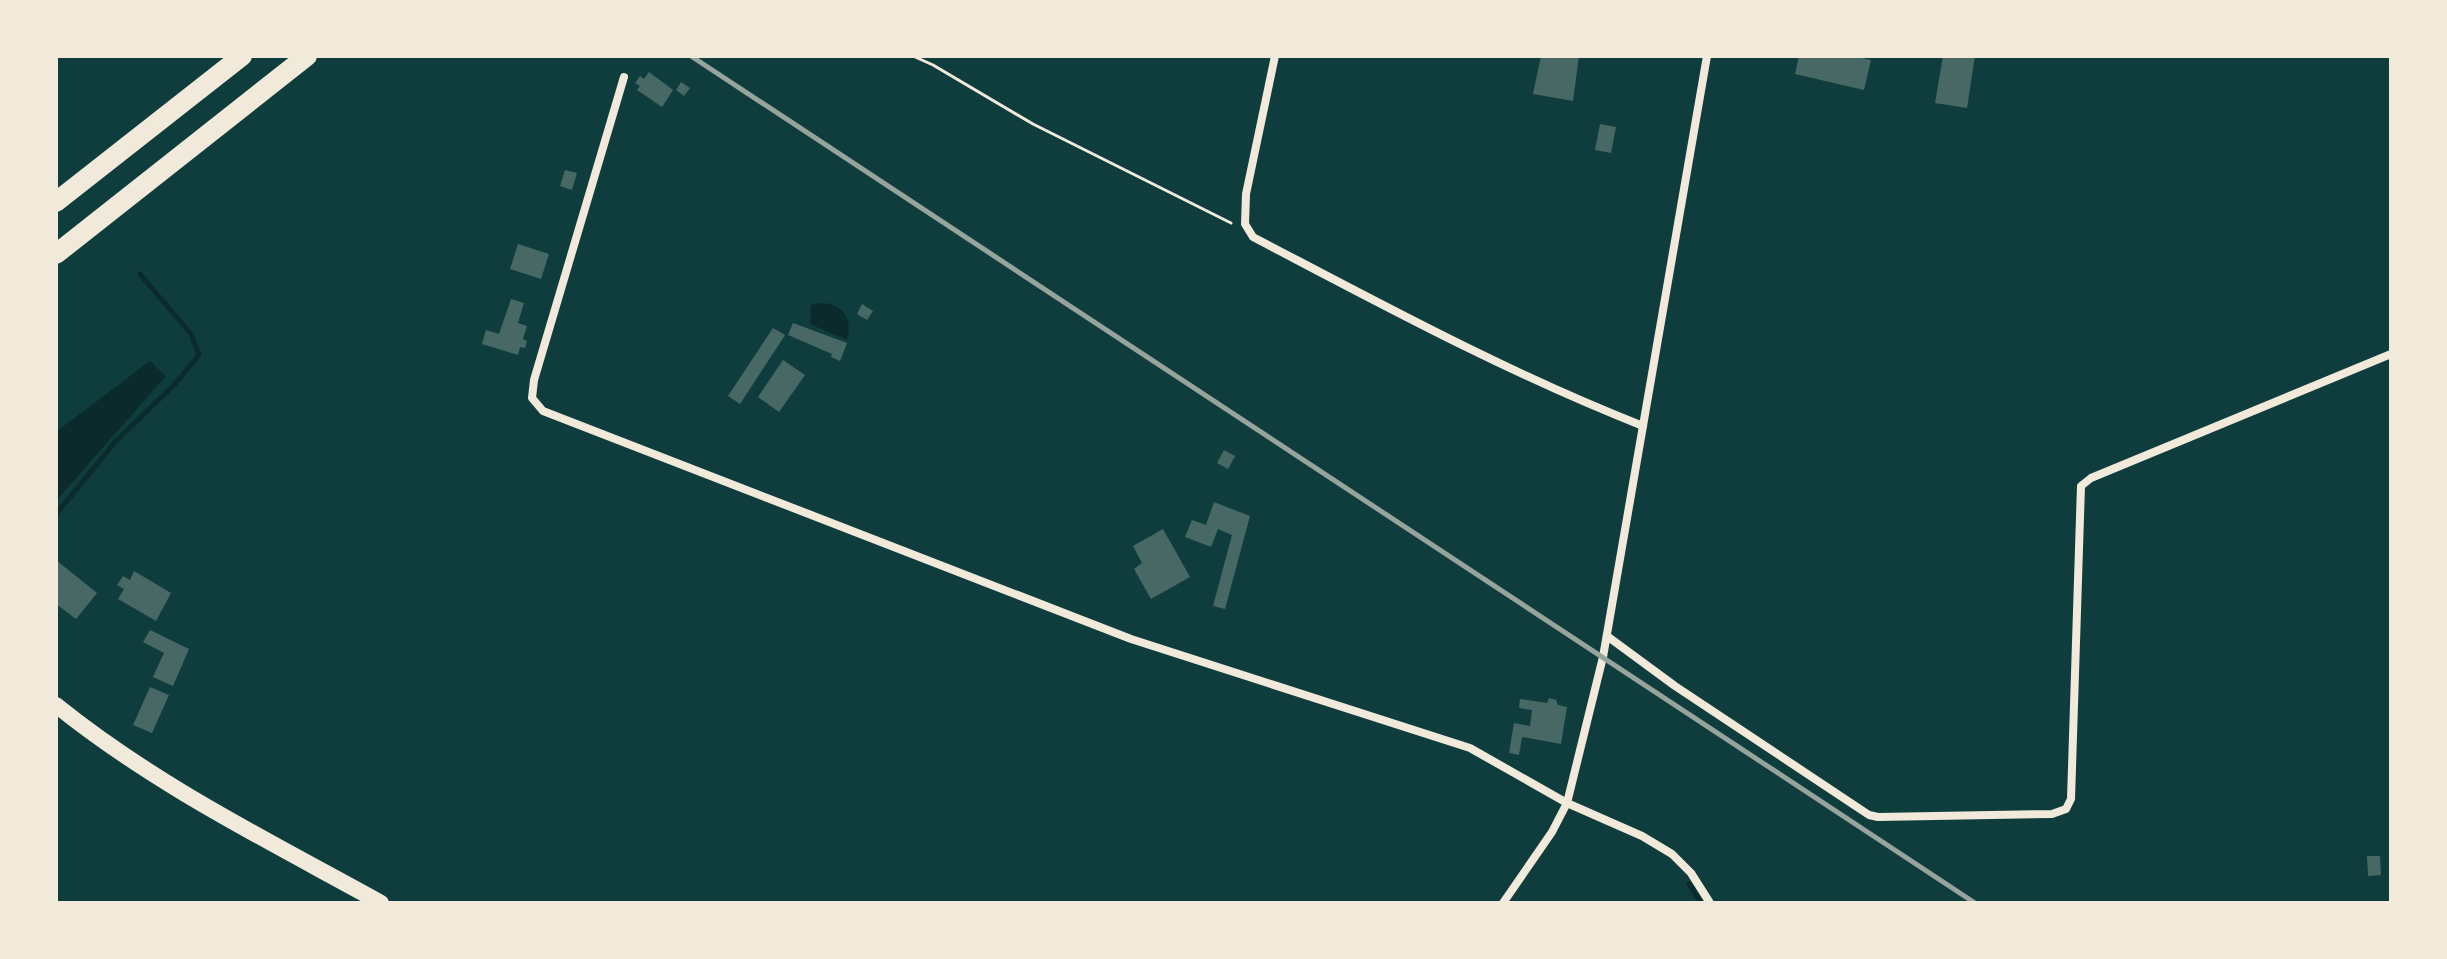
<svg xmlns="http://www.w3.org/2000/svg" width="2447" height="959" font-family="Cabin,sans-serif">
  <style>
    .water { fill: #0a2a2b }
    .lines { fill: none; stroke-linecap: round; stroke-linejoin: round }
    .stream { stroke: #0a2a2b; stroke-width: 5 }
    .building { fill: #486865 }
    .path { stroke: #f1e9da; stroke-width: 3 }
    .minor { stroke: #f1e9da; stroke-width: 8 }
    .secondary { stroke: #f1e9da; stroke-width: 16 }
    .motorway { stroke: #f1e9da; stroke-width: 20 }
    .rail { stroke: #97a49c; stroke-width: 5 }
  </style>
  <rect width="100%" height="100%" fill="#0f3d3e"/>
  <g class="water">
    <path d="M820 303C843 303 853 319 847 340L810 324 811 305Z"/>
    <path d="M150 361 166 376 56 501V432Z"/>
  </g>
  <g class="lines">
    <g class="stream">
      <path d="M56 514 116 441 175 384 199 355 191 334 140 274"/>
      <path d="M1689 884 1701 903"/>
    </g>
  </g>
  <g class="building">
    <path d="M1541 56H1579L1573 101 1533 94Z"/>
    <path d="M1799 56H1852L1871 60 1864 90 1795 74Z"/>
    <path d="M1943 56H1975L1967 108 1935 103Z"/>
    <path d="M649 72 673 90 662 107 637 90 640 86 635 83 640 76 644 79Z"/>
    <path d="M681 82 690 88 684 96 676 90Z"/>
    <path d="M1600 124 1616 127 1611 153 1595 150Z"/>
    <path d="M565 170 577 173 572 190 560 186Z"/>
    <path d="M518 244 549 254 541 279 510 269Z"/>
    <path d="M511 299 524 303 518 323 527 326 523 339 527 341 525 348 520 347 518 355 482 344 486 330 499 334Z"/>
    <path d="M862 304 873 311 867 320 857 314Z"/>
    <path d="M793 323 847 343 840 361 831 357 832 354 788 335Z"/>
    <path d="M773 328 785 335 740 404 728 396Z"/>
    <path d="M783 360 805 375 779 412 758 397Z"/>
    <path d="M1224 450 1235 456 1228 469 1217 463Z"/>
    <path d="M1214 502 1250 516 1225 609 1213 606 1232 535 1218 529 1211 547 1185 537 1192 520 1206 525Z"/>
    <path d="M1163 529 1190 577 1151 599 1134 569 1142 563 1133 546Z"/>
    <path d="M56 560 97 593 76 619 56 604Z"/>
    <path d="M134 571 171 593 156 621 118 599 124 589 117 585 123 576 130 580Z"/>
    <path d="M150 630 189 649 173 686 153 677 164 653 143 642Z"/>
    <path d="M150 687 169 695 152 733 133 725Z"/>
    <path d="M1549 698 1556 700 1558 705 1567 707 1561 744 1522 737 1519 755 1509 753 1514 723 1530 726 1532 710 1519 708 1520 699 1547 703Z"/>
    <path d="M2367 856H2380L2381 875 2368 876Z"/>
  </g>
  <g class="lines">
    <path class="path" d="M913 56 933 65 1033 124 1231 223"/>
    <g class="minor">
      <path d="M1275 56 1246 194 1245 224 1253 237C1381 304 1508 373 1643 426"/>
      <path d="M624 77 534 380 532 398 543 411 1131 639 1470 748 1567 803 1642 836 1672 854 1691 873 1710 903"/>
      <path d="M1607 636 1675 686 1869 815 1878 817 2052 814 2066 809 2071 799 2081 486 2091 478 2391 354"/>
      <path d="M1503 903 1552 832 1567 803 1603 657 1707 56"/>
    </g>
    <path class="secondary" d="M56 705C155 785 271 842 381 903"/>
    <g class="motorway">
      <path d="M56 202 242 56"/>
      <path d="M56 254 307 56"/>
    </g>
    <path class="rail" d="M691 56 1975 903"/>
  </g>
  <rect width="2447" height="959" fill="none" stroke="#f1e9da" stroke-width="116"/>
</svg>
